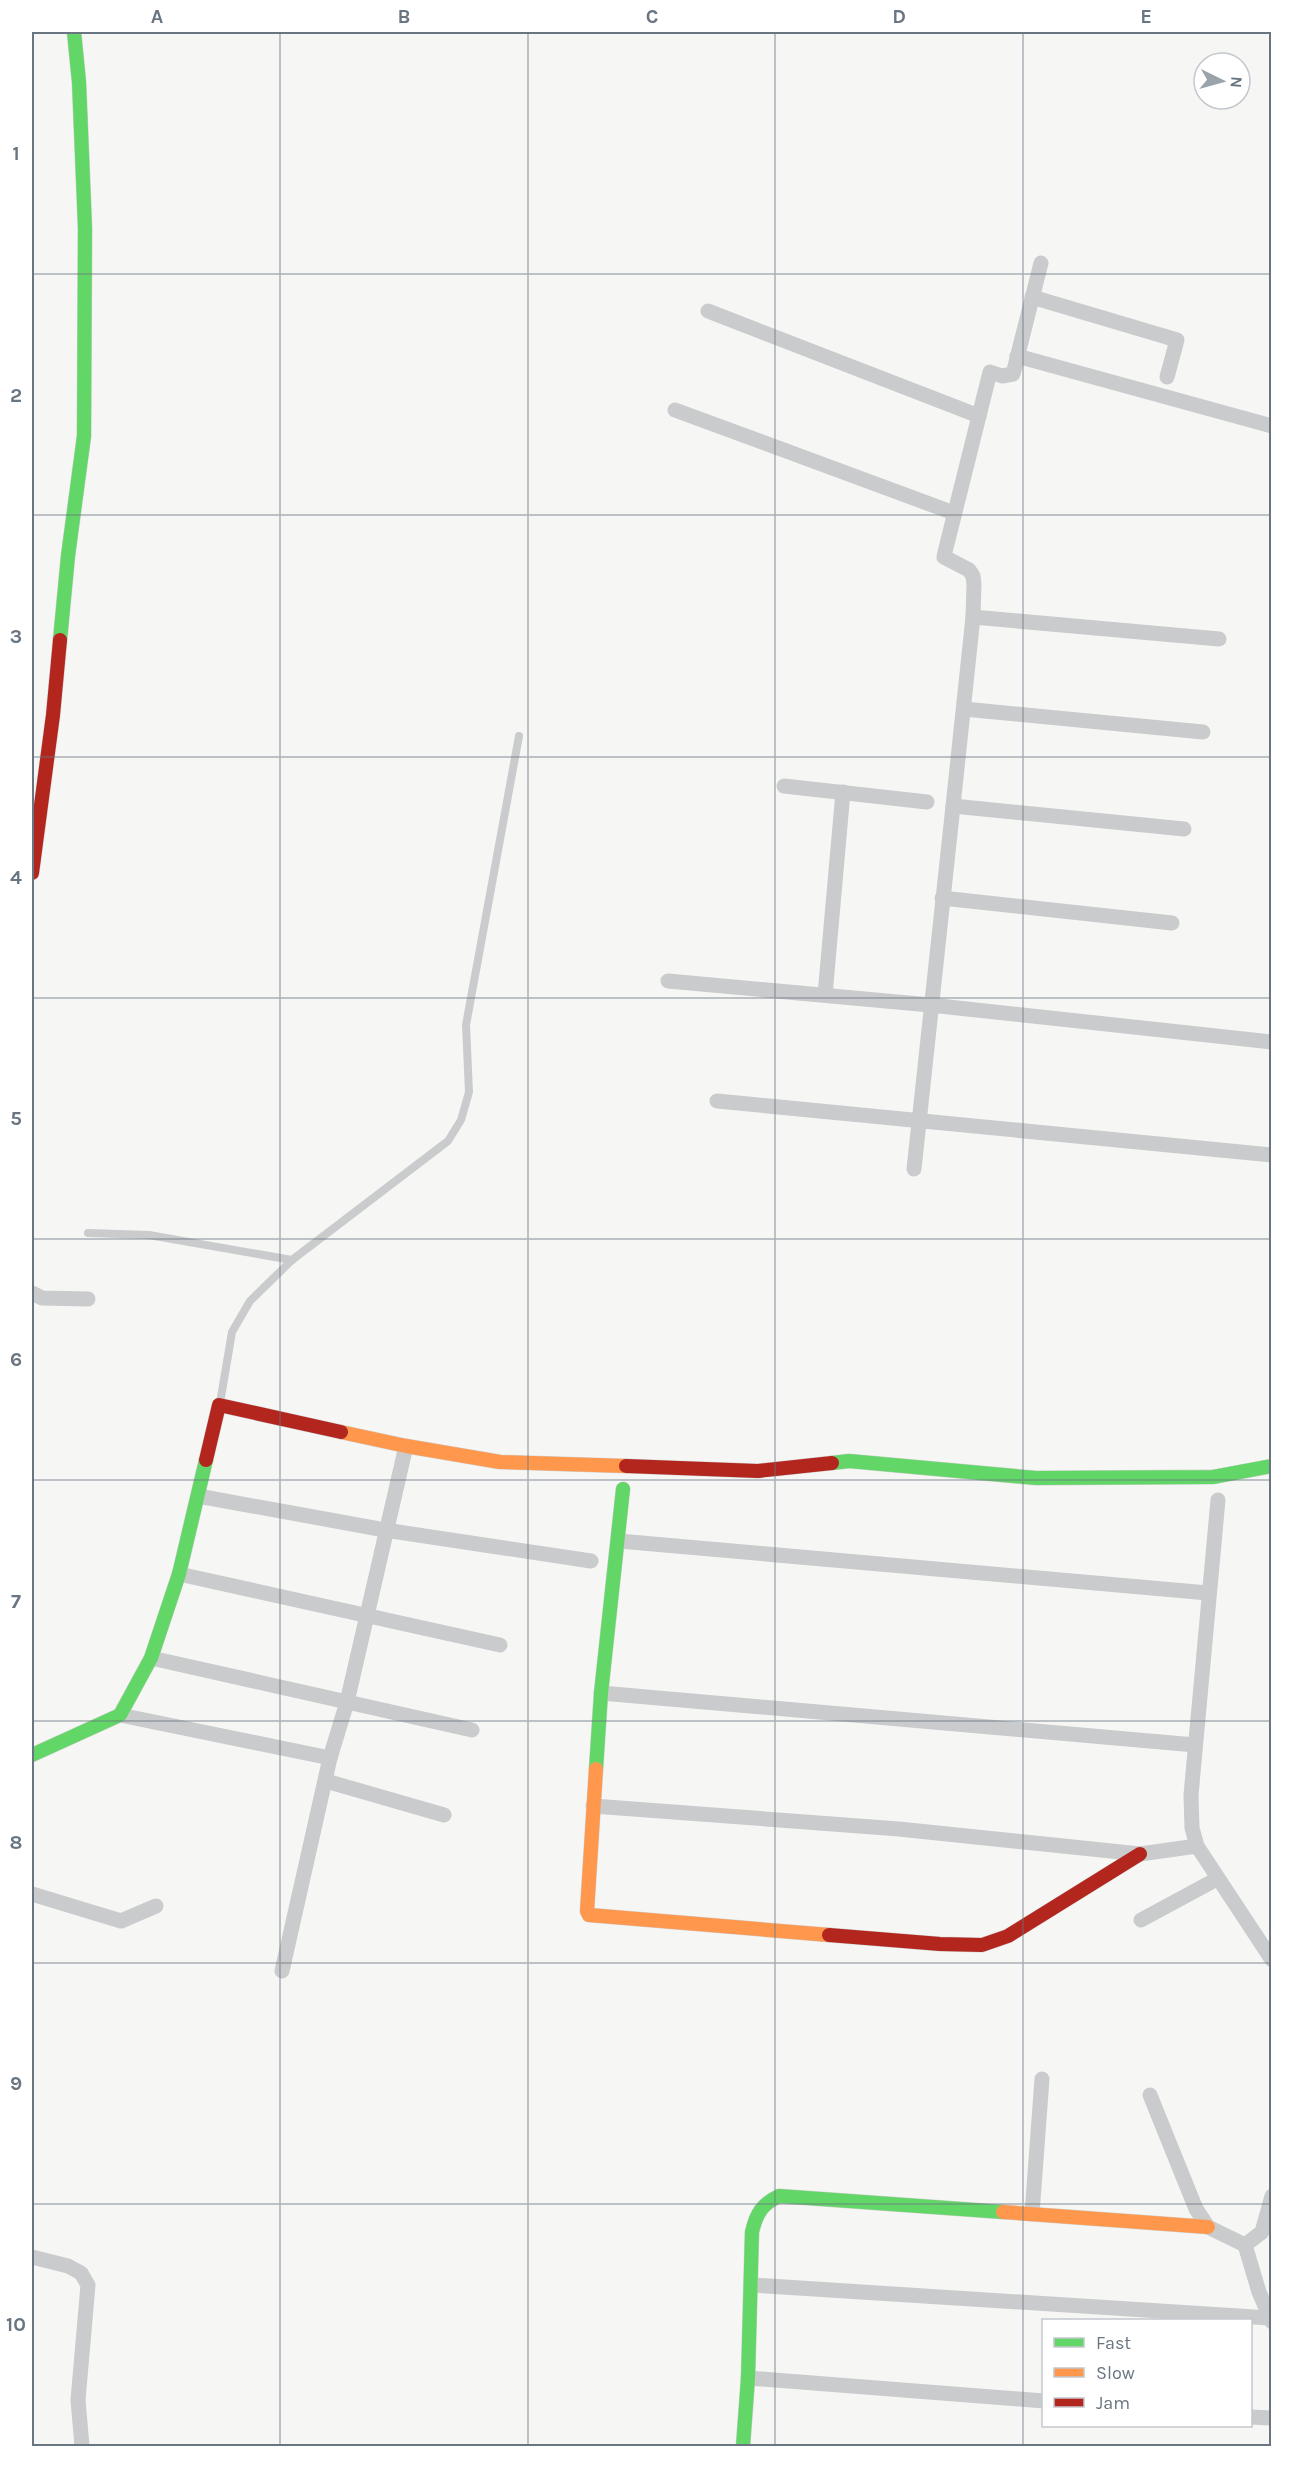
<svg xmlns="http://www.w3.org/2000/svg" width="1303" height="2478" font-family="Karla,sans-serif">
  <style>
    .lines { fill: none; stroke-linecap: round; stroke-linejoin: round }
    .fast-casing { stroke: #d2d2d2; stroke-width: 15 }
    .slow-casing { stroke: #d2d2d2; stroke-width: 15 }
    .jam-casing { stroke: #d2d2d2; stroke-width: 15 }
    .lane { stroke: #cacbcc; stroke-width: 8 }
    .street { stroke: #cacbcc; stroke-width: 15 }
    .fast { stroke: #63d668; stroke-width: 14 }
    .slow { stroke: #ff974d; stroke-width: 14 }
    .jam { stroke: #b3261e; stroke-width: 14 }
    .grid { fill: none; stroke: #697581; stroke-width: 1.5; stroke-opacity: 0.55 }
    .neatline { fill: none; stroke: #697581; stroke-width: 2 }
    .grid-label { font-size: 20px; text-anchor: middle; font-weight: bold; fill: #697581 }
  </style>
  <rect width="100%" height="100%" fill="#f6f6f5"/>
  <g class="lines">
    <g class="fast-casing">
      <g id="fast">
        <path d="M60 640 68 556 84 436 85 228 79 82 74 32"/>
        <path d="M832 1463 849 1461 1036 1478 1213 1477 1272 1466"/>
        <path d="M32 1755 120 1715 151 1658 179 1574 206 1460"/>
        <path d="M596 1769 601 1693 623 1489"/>
        <path d="M743 2446 748 2378 752 2232C756 2214 762 2204 779 2196L1003 2212"/>
      </g>
    </g>
    <g class="slow-casing">
      <g id="slow">
        <path d="M341 1432 406 1446 500 1462 626 1466"/>
        <path d="M596 1769 587 1911 589 1915 829 1935"/>
        <path d="M1003 2212 1208 2227"/>
      </g>
    </g>
    <g class="jam-casing">
      <g id="jam">
        <path d="M32 873 53 715 60 640"/>
        <path d="M206 1460 219 1405 341 1432"/>
        <path d="M626 1466 758 1471 832 1463"/>
        <path d="M829 1935 940 1944 982 1945 1008 1936 1140 1854"/>
      </g>
    </g>
    <g class="lane">
      <path d="M88 1233 149 1235 292 1260"/>
      <path d="M220 1403 232 1332 250 1301 292 1260 448 1141 461 1120 469 1092 466 1025 519 736"/>
    </g>
    <g class="street">
      <path d="M1032 297 1177 340 1167 377"/>
      <path d="M708 311 979 416"/>
      <path d="M1017 356 1272 426"/>
      <path d="M675 410 954 513"/>
      <path d="M973 617 1219 639"/>
      <path d="M964 709 1203 732"/>
      <path d="M784 786 927 802"/>
      <path d="M953 806 973 617 974 584 973 576 969 570 944 557 945 552 990 372 1002 376 1013 374 1041 263"/>
      <path d="M942 898 1172 923"/>
      <path d="M668 981 930 1005 1272 1042"/>
      <path d="M825 995 843 792"/>
      <path d="M717 1101 1272 1155"/>
      <path d="M914 1169 953 806 1184 829"/>
      <path d="M32 1293 42 1298 88 1299"/>
      <path d="M198 1496 385 1530 591 1561"/>
      <path d="M1218 1500 1191 1795 1192 1828 1197 1846 1272 1960"/>
      <path d="M619 1541 1208 1593"/>
      <path d="M179 1574 500 1645"/>
      <path d="M151 1658 472 1730"/>
      <path d="M601 1693 1195 1745"/>
      <path d="M120 1715 330 1758"/>
      <path d="M326 1781 444 1815"/>
      <path d="M593 1806 899 1829 1140 1854 1197 1846"/>
      <path d="M32 1894 121 1921 156 1906"/>
      <path d="M1141 1920 1217 1879"/>
      <path d="M282 1971 330 1758 347 1702 406 1446"/>
      <path d="M1150 2095 1196 2209 1208 2227 1245 2245"/>
      <path d="M1272 2196 1262 2232 1245 2245 1259 2292 1272 2322"/>
      <path d="M1032 2214 1042 2079"/>
      <path d="M32 2257 68 2266 81 2273 88 2285 78 2400 82 2446"/>
      <path d="M752 2285 1270 2318"/>
      <path d="M748 2378 1044 2401"/>
      <path d="M1250 2417 1272 2418"/>
    </g>
    <use href="#fast" class="fast"/>
    <use href="#slow" class="slow"/>
    <use href="#jam" class="jam"/>
  </g>
  <path class="grid" d="M280 32V2446M528 32V2446M775 32V2446M1023 32V2446M32 274H1272M32 515H1272M32 757H1272M32 998H1272M32 1239H1272M32 1480H1272M32 1721H1272M32 1963H1272M32 2204H1272"/>
  <rect width="1303" height="2478" fill="none" stroke="#ffffff" stroke-width="66"/>
  <rect x="1042" y="2319" width="210" height="108" fill="#ffffff" stroke="#c3c8cd" stroke-width="1.5"/>
  <rect x="1054" y="2338" width="30" height="9" fill="#63d668" stroke="#c3c8cd" stroke-width="1.5"/>
  <text x="1096" y="2349" font-size="18" fill="#697581">Fast</text>
  <rect x="1054" y="2368" width="30" height="9" fill="#ff974d" stroke="#c3c8cd" stroke-width="1.5"/>
  <text x="1096" y="2379" font-size="18" fill="#697581">Slow</text>
  <rect x="1054" y="2398" width="30" height="9" fill="#b3261e" stroke="#c3c8cd" stroke-width="1.5"/>
  <text x="1096" y="2409" font-size="18" fill="#697581">Jam</text>
  <g transform="translate(1222 81) rotate(95)"><circle r="28" fill="#ffffff" stroke="#c3c8cd" stroke-width="1.5"/>
  <path d="M0-4.5L10 22L0 15L-10 22Z" fill="#9aa2aa"/>
  <text y="-9" font-size="16" font-weight="bold" text-anchor="middle" fill="#697581">N</text>
  </g>
  <rect x="33" y="33" width="1237" height="2412" class="neatline"/>
  <g class="grid-label">
    <text x="157" y="23">A</text>
    <text x="404" y="23">B</text>
    <text x="652" y="23">C</text>
    <text x="899" y="23">D</text>
    <text x="1146" y="23">E</text>
    <text x="16" y="160">1</text>
    <text x="16" y="402">2</text>
    <text x="16" y="643">3</text>
    <text x="16" y="884">4</text>
    <text x="16" y="1125">5</text>
    <text x="16" y="1366">6</text>
    <text x="16" y="1608">7</text>
    <text x="16" y="1849">8</text>
    <text x="16" y="2090">9</text>
    <text x="16" y="2331">10</text>
  </g>
</svg>
